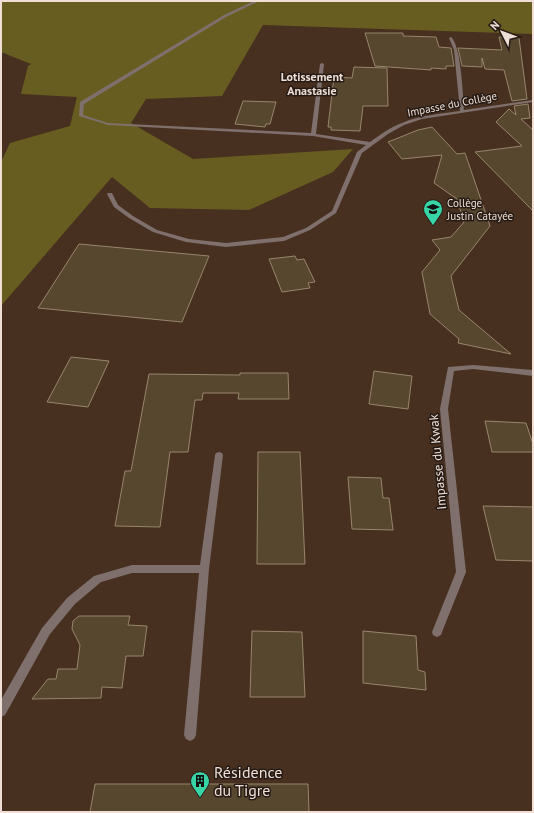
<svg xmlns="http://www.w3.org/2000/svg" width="534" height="813" font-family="'PT Sans',sans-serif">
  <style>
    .green { fill: #675d20 }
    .building { fill: #57472f; stroke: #97866c }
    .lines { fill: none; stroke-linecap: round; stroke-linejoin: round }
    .street { fill: #7f706d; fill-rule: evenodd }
    .labels { text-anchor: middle; stroke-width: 3; stroke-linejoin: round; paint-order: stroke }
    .far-street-label { font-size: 11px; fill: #efdfd6; stroke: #251a14 }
    .far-poi-label { font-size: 11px; fill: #efdfd6; stroke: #251a14; text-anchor: start }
    .far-neighbourhood-label { font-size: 12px; font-weight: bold; fill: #efdfd6; stroke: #251a14 }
    .street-label { font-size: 13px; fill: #efdfd6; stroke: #251a14 }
    .near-poi-label { font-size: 16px; fill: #efdfd6; stroke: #251a14; text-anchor: start }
  </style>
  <rect width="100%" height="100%" fill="#473020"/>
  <path class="green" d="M1 1H533V34L263 25 222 96 146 99 131 123 193 159 353 149 333 172 249 210 150 208 112 177 1 306V162L10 143 70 126 77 97 21 94 28 66 31 64 1 52Z"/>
  <g class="building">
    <path d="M365 33H403V36L436 37 439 47 451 48 454 66H446V69L431 68V70L375 66Z"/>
    <path d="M499 37 519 38 527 99 512 101 504 70 485 69 482 58V67L462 66 458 48 502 50Z"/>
    <path d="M354 67 387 68 388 106H363L360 131 331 130V127H328L334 77 352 78Z"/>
    <path d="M243 101 276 102 270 124H266L265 127 235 124Z"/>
    <path d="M528 104 530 118 521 119 533 130V211L475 152 522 146 496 122 509 109 516 115 514 106Z"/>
    <path d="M432 127 457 154 465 153 490 226 451 276 459 310 511 354 458 343 459 339 430 314 422 272 440 250 432 240 451 237 464 222 457 199 434 183 442 155 402 159 388 142 418 130Z"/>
    <path d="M79 244 209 256 182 322 38 308Z"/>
    <path d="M295 256 297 260 304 259 315 282 308 283 310 288 282 292 269 259Z"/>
    <path d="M71 357 109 361 88 407 47 402Z"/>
    <path d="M374 371 412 376 408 409 369 404Z"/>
    <path d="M240 373H288L289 399H238L239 393H203L202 400H195L188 452H170L160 527 115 526 125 471H131L149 374 240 375Z"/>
    <path d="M485 421 526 423 533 444V452H492Z"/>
    <path d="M258 452H300L305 564H257Z"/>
    <path d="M348 477 381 478 383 498H389L393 530 352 529Z"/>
    <path d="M483 506 533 507V561L496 560Z"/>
    <path d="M79 616H130L128 625 147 626 143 656H126L122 688 102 687 101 698 32 699 48 679H56L58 669H77L80 645 72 629 73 621Z"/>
    <path d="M252 631 302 632 305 697H250Z"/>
    <path d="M363 631 416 636 418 670 425 672 426 690 363 683Z"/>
    <path d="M95 784H308L309 812H90Z"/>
  </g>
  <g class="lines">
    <g class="street">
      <path d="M254 1H259L226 17 84 104 83 115 108 123 311 133 320 64 322 63 324 64 316 134 370 142C380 135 390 127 402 123 420 115 440 114 460 111L454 50 449 38 451 37C461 45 463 95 464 110L533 100V102L422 119 404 125 388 134 362 153 336 213 310 230 284 241 226 247 186 242 153 232 129 218 114 207 107 194 108 193H112L118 205 133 216 157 230 189 239 226 243 283 237 306 228 332 211 357 152 366 145 313 136 108 125 79 116 80 102 224 15Z"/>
      <path d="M473 365 533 370V376L473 369 454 371 448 409 466 572 442 632 441 635 437 637 433 635 432 632 456 572 440 409 448 367Z"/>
      <path d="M219 452 222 453 223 455 209 569 196 735 194 739 190 741 186 739 184 735 199 573H132L101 582 75 604 50 634 5 715 1 717V700L42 628 67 598 94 576 132 565H200L215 455 216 453Z"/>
    </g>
  </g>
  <defs>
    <g id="school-pin" transform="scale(1)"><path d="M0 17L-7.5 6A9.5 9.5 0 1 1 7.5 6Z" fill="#37d4a6" stroke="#251a14"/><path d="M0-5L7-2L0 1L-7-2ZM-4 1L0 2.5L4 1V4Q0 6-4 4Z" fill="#111"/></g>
    <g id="building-pin" transform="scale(1)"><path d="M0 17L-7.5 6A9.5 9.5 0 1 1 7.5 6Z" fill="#37d4a6" stroke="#251a14"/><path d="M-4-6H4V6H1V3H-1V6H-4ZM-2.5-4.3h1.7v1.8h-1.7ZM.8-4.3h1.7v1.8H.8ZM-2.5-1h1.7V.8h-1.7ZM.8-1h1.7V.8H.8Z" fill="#111"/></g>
  </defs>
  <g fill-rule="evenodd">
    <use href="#school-pin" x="433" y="209"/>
    <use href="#building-pin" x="200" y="781"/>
  </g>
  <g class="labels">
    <g class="far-street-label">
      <text transform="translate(452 104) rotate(-11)" y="4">Impasse du Collège</text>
    </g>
    <g class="far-poi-label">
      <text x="447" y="207">Collège<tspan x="447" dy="13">Justin Catayée</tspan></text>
    </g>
    <g class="far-neighbourhood-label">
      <text x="312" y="81">Lotissement<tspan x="312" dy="14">Anastasie</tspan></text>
    </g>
    <g class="street-label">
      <text transform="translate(437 462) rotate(-95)" y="5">Impasse du Kwak</text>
    </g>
    <g class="near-poi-label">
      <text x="214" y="778">Résidence<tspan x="214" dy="18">du Tigre</tspan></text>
    </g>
  </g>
  <rect width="534" height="813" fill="none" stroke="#efdfd6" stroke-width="4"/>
  <g transform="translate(502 32) rotate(312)" stroke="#251a14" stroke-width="3" paint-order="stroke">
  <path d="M0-3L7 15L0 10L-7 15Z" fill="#efdfd6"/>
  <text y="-6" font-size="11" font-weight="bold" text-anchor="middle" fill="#efdfd6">N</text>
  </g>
</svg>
